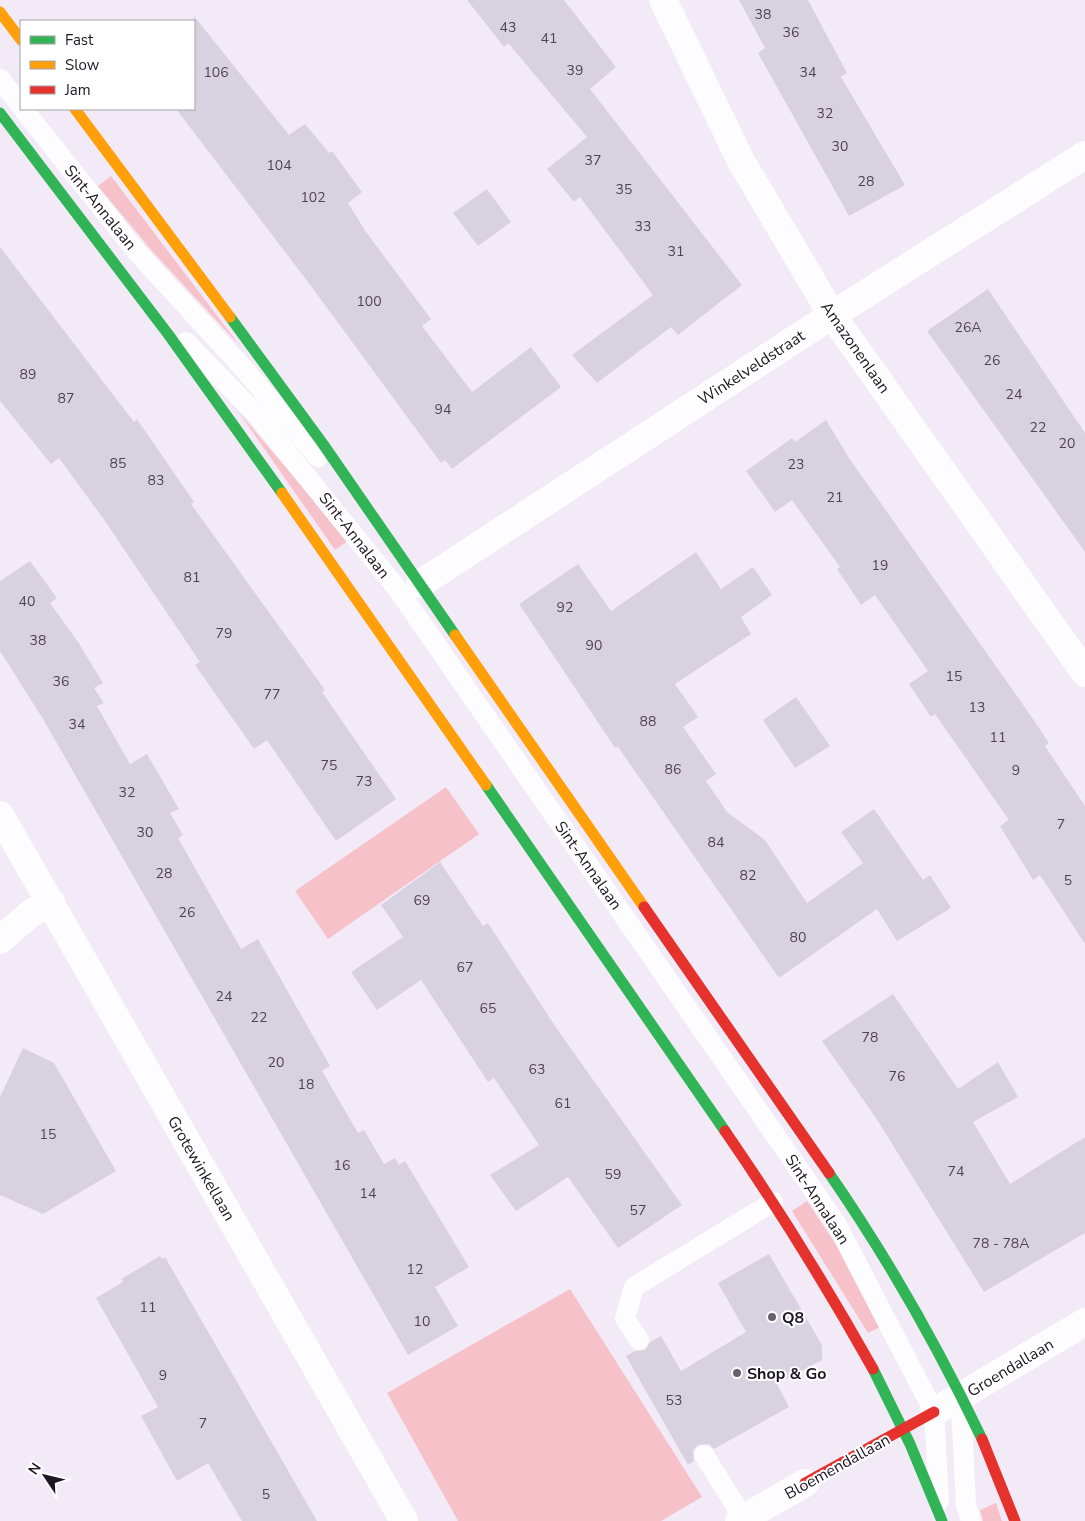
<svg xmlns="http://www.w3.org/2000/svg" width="1085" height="1521" font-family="'Nunito Sans',sans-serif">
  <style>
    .green { fill: #f7c1ca }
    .building { fill: #d8d2e0 }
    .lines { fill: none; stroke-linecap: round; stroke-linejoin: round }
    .lane { stroke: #fdfcfe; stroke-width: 20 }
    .street { stroke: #fdfcfe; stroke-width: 28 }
    .fast { stroke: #30b455; stroke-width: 11 }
    .slow { stroke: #ff9f0a; stroke-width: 11 }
    .jam { stroke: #e5322d; stroke-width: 11 }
    .poi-dot { fill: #69606e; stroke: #fff; stroke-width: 2 }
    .labels { text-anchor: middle; stroke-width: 4; stroke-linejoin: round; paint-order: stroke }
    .number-label { font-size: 14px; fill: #4d4453 }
    .street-label { font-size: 16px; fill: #1f1524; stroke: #fff }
    .poi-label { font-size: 16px; font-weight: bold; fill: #1f1524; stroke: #fff; text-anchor: start }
  </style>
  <rect width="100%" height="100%" fill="#f3eaf7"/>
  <g class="green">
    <path d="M111 176 240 346 153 252 98 186Z"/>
    <path d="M238 411 348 541 335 550Z"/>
    <path d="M446 787 479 834 328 939 295 891Z"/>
    <path d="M807 1201 851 1267 882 1326 868 1333 792 1211Z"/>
    <path d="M570 1289 702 1497 661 1521H458L387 1393Z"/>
    <path d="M996 1503 1002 1521H983L980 1510Z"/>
  </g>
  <g class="building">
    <path d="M467 0H564L616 67 590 89 742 285 678 335 671 327 597 383 572 355 653 295 580 197 574 202 547 169 587 137 508 43 504 47Z"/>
    <path d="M739 0H808L847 73 841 77 905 185 849 216 758 53 765 48Z"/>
    <path d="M194 16 289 135 305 124 329 153 332 151 362 192 348 203 366 232 431 319 422 326 472 392 531 347 561 387 452 469 445 460 441 463 308 282 176 109H194Z"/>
    <path d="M487 189 511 222 478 246 453 213Z"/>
    <path d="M0 247 134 422 137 419 194 502 191 504 325 690 322 692 396 799 336 841 267 740 254 749 195 665 200 662 105 521 59 458 51 464 0 401Z"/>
    <path d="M988 289 1085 433V552L927 331Z"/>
    <path d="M826 420 849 458 1031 716 1049 743 1045 746 1085 806V944L1040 875 1033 880 1000 826 1009 820 935 714 931 717 909 684 928 671 875 595 861 605 837 569 840 567 792 500 775 512 746 471 792 438 795 442Z"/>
    <path d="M696 552 721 589 753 567 772 595 741 617 751 634 675 684 698 717 683 727 716 774 706 781 727 812 765 840 807 903 863 863 841 832 874 809 923 880 930 875 951 908 897 941 877 909 779 978 618 747 615 748 519 604 578 564 611 611Z"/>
    <path d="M30 561 57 598 50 603 78 642 103 683 94 688 104 703 97 706 130 764 147 754 179 809 170 813 183 835 178 838 241 949 258 939 330 1066 322 1071 358 1133 364 1130 384 1164 395 1158 399 1165 405 1161 469 1267 435 1287 458 1326 408 1355 43 719 0 651V581Z"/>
    <path d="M796 697 830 746 795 768 763 720Z"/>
    <path d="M440 862 483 926 488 923 557 1029 682 1205 618 1248 568 1177 516 1211 490 1175 539 1145 494 1078 488 1082 421 980 377 1010 351 972 403 937 381 905Z"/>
    <path d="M893 994 958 1089 998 1062 1018 1097 973 1122 1010 1184 1085 1137V1233L984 1292 876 1118 822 1041Z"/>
    <path d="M23 1048 54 1063 116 1171 43 1214 0 1195V1097Z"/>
    <path d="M769 1254 822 1345V1360L777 1384 789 1407 714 1449 709 1444 698 1445 693 1450 694 1461 688 1465 626 1356 635 1351 645 1350 650 1342 661 1336 681 1371 746 1332 718 1283Z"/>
    <path d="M160 1256 162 1259 165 1257 317 1521H242L208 1463 177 1481 141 1416 158 1407 96 1298 123 1282 121 1279Z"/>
  </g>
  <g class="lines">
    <g class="lane">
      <path d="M0 79 21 106"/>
      <path d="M23 109 136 251 244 369 318 457"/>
      <path d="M186 342 257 415 399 591 836 1223 934 1412 939 1501"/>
      <path d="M639 1340 625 1318 634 1287 773 1202"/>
      <path d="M961 1404 966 1505 971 1521"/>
      <path d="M704 1455 744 1519"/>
    </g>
    <g class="street">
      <path d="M663 0 741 161 832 315 1085 673"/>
      <path d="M420 584 832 315 1085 155"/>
      <path d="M0 815 404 1521"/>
      <path d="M0 940 30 914 51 902"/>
      <path d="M934 1412 1085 1322"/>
      <path d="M739 1521 805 1483"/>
    </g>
    <g class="fast">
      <path d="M0 113 168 334 282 493"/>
      <path d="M230 317 323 444 455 635"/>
      <path d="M486 785 725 1131"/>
      <path d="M829 1173C887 1257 938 1347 982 1439"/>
      <path d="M873 1369 910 1444 942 1521"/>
    </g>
    <g class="slow">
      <path d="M0 12 21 40"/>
      <path d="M75 109 230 317"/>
      <path d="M282 493 486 785"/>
      <path d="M455 635 644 907"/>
    </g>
    <g class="jam">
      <path d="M644 907 829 1173"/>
      <path d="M725 1131C778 1208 827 1287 873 1369"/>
      <path d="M982 1439 1015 1521"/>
      <path d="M805 1483 934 1412"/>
    </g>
  </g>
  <g class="poi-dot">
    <circle cx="772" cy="1317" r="5"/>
    <circle cx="737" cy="1373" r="5"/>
  </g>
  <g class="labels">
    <g class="number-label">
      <text x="763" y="19">38</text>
      <text x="508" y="32">43</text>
      <text x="791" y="37">36</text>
      <text x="549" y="43">41</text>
      <text x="575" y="75">39</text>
      <text x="216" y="77">106</text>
      <text x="808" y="77">34</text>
      <text x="825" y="118">32</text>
      <text x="840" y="151">30</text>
      <text x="593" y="165">37</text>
      <text x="279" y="170">104</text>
      <text x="866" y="186">28</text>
      <text x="624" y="194">35</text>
      <text x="313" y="202">102</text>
      <text x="643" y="231">33</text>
      <text x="676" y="256">31</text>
      <text x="369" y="306">100</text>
      <text x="968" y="332">26A</text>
      <text x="992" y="365">26</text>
      <text x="28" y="379">89</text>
      <text x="1014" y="399">24</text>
      <text x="66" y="403">87</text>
      <text x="443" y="414">94</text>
      <text x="1038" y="432">22</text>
      <text x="1067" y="448">20</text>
      <text x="118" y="468">85</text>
      <text x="796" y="469">23</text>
      <text x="156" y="485">83</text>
      <text x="835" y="502">21</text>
      <text x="880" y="570">19</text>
      <text x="192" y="582">81</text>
      <text x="27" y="606">40</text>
      <text x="565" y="612">92</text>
      <text x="224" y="638">79</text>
      <text x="38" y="645">38</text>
      <text x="594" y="650">90</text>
      <text x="954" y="681">15</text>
      <text x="61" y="686">36</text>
      <text x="272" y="699">77</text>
      <text x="977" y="712">13</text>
      <text x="648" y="726">88</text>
      <text x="77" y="729">34</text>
      <text x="998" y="742">11</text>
      <text x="329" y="770">75</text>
      <text x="673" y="774">86</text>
      <text x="1016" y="775">9</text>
      <text x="364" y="786">73</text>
      <text x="127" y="797">32</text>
      <text x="1061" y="829">7</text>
      <text x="145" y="837">30</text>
      <text x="716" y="847">84</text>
      <text x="164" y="878">28</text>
      <text x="748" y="880">82</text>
      <text x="1068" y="885">5</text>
      <text x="422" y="905">69</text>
      <text x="187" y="917">26</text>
      <text x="798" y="942">80</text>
      <text x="465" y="972">67</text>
      <text x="224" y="1001">24</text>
      <text x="488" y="1013">65</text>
      <text x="259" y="1022">22</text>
      <text x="870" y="1042">78</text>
      <text x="276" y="1067">20</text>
      <text x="537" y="1074">63</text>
      <text x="897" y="1081">76</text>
      <text x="306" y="1089">18</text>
      <text x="563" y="1108">61</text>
      <text x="48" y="1139">15</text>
      <text x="342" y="1170">16</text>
      <text x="956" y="1176">74</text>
      <text x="613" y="1179">59</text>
      <text x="368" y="1198">14</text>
      <text x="638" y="1215">57</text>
      <text x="1001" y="1248">78 - 78A</text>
      <text x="415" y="1274">12</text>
      <text x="148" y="1312">11</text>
      <text x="422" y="1326">10</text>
      <text x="163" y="1380">9</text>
      <text x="674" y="1405">53</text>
      <text x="203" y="1428">7</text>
      <text x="266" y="1499">5</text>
    </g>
    <g class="street-label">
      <text transform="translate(101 207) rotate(51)" y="6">Sint-Annalaan</text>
      <text transform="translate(856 347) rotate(55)" y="6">Amazonenlaan</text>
      <text transform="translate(751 367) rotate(-33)" y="6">Winkelveldstraat</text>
      <text transform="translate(355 535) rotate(52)" y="6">Sint-Annalaan</text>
      <text transform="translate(589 865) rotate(55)" y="6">Sint-Annalaan</text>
      <text transform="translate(202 1168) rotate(60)" y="6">Grotewinkellaan</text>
      <text transform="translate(818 1199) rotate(57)" y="6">Sint-Annalaan</text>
      <text transform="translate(1010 1367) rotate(-31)" y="6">Groendallaan</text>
      <text transform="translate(837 1466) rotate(-29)" y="6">Bloemendallaan</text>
    </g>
    <g class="poi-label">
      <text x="782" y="1323">Q8</text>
      <text x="747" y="1379">Shop &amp; Go</text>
    </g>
  </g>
  <rect x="20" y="20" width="175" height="90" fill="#ffffff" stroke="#a5a1a7"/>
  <rect x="30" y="36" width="25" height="8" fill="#30b455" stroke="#a5a1a7"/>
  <text x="65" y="45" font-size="15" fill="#1f1524">Fast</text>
  <rect x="30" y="61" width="25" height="8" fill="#ff9f0a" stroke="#a5a1a7"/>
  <text x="65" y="70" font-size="15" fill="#1f1524">Slow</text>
  <rect x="30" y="86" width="25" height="8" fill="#e5322d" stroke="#a5a1a7"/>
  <text x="65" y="95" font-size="15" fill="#1f1524">Jam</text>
  <g transform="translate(45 1476) rotate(305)" stroke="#ffffff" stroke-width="4" paint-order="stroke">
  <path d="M0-4L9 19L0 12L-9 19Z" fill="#1f1524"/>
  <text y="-8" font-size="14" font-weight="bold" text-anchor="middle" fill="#1f1524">N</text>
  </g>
</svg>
